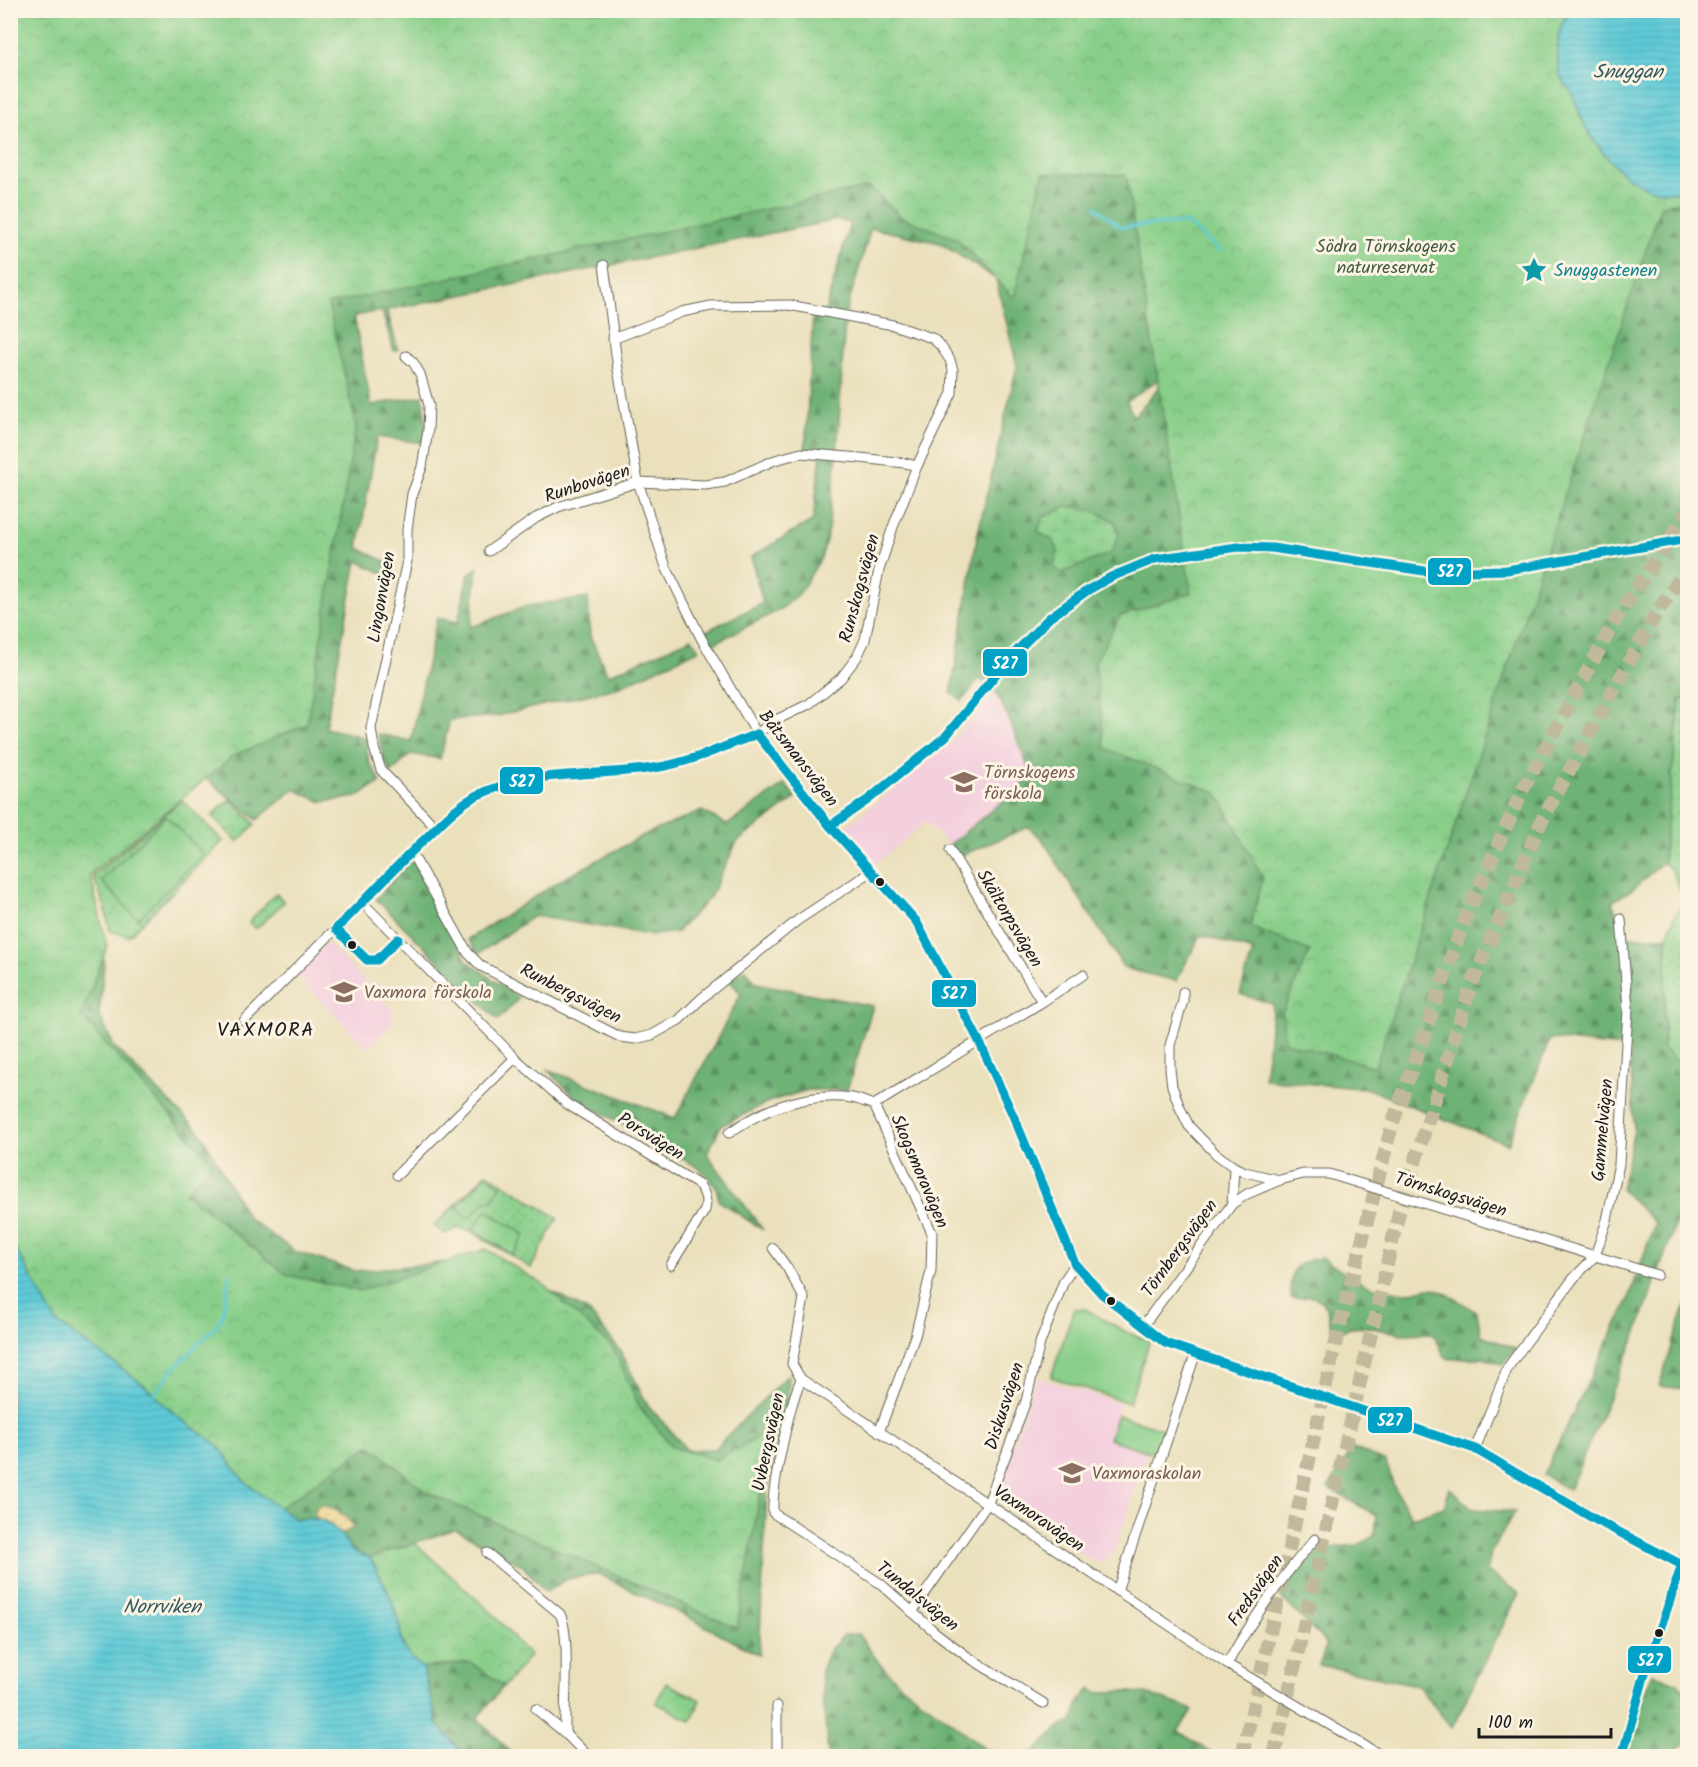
<svg xmlns="http://www.w3.org/2000/svg" width="1698" height="1767" font-family="Kalam,sans-serif">
  <style>
    .built { fill: #f4cfde }
    .grass { fill: url(#grass-dots); stroke: #527653; stroke-width: 1.5 }
    .forest { fill: url(#forest-firs); stroke: #456749; stroke-width: 1.5; fill-rule: evenodd }
    .wetland { fill: url(#wetland-marsh); stroke: #527653; stroke-width: 1.5 }
    .sand { fill: url(#sand-dots); stroke: #857b5d; stroke-width: 1.5 }
    .park { fill: url(#park-crowns); stroke: #527653; stroke-width: 1.5 }
    .garden { fill: #89cf8a; stroke: #527653; stroke-width: 1.5 }
    .water { fill: url(#water-rules); stroke: #3d737a; stroke-width: 1.5 }
    .lines { fill: none; stroke-linecap: round; stroke-linejoin: round }
    .stream { stroke: #5ecad7; stroke-width: 3 }
    .highway-tunnel { stroke: #c1b99c; stroke-width: 14; stroke-dasharray: 14 7; stroke-linecap: butt }
    .minor-casing { stroke: #646154; stroke-width: 11 }
    .minor { stroke: #fff; stroke-width: 9 }
    .bus-1-casing { stroke: #fcf5e5; stroke-width: 14 }
    .bus-1 { stroke: #01a2c5; stroke-width: 9 }
    .bus-dot { fill: #1c1c1c; stroke: #fcf5e5; stroke-width: 2 }
    .labels { text-anchor: middle; stroke-width: 6; stroke-linejoin: round; paint-order: stroke }
    .park-label { font-size: 18px; fill: #425b42; stroke: #fcf5e5 }
    .culture-label { font-size: 18px; fill: #0d838f; stroke: #fcf5e5; text-anchor: start }
    .street-label { font-size: 18px; fill: #1c1c1c; stroke: #fcf5e5 }
    .education-label { font-size: 18px; fill: #785e54; stroke: #fcf5e5; text-anchor: start }
    .water-label { font-size: 20px; font-style: italic; fill: #33595d; stroke: #fcf5e5 }
    .neighbourhood-label { font-size: 20px; letter-spacing: 1.5px; fill: #1c1c1c; stroke: #fcf5e5 }
    .line-badge { stroke: #fcf5e5; stroke-width: 2 }
    .badge-label { font-size: 16px; text-anchor: middle; font-weight: bold; fill: #fff }
  </style>
  <defs>
    <pattern id="grass-dots" width="8" height="8" patternUnits="userSpaceOnUse" patternTransform="scale(1.5)"><rect width="8" height="8" fill="#89cf8a"/><path d="M2 2h.1M6 6h.1" fill="none" stroke="#76b176" stroke-width="1.8" stroke-linecap="round"/></pattern>
    <pattern id="forest-firs" width="22" height="20" patternUnits="userSpaceOnUse" patternTransform="scale(1.5)"><rect width="22" height="20" fill="#6eb276"/><path d="M5 1l3.5 6h-7zM16 11l3.5 6h-7z" fill="#5a9060"/></pattern>
    <pattern id="wetland-marsh" width="20" height="14" patternUnits="userSpaceOnUse" patternTransform="scale(1.5)"><rect width="20" height="14" fill="#89cf8a"/><path d="M1 5h8M5 5V1M11 12h8M15 12V8" fill="none" stroke="#76b176"/></pattern>
    <pattern id="sand-dots" width="8" height="8" patternUnits="userSpaceOnUse" patternTransform="scale(1.5)"><rect width="8" height="8" fill="#eeda9e"/><path d="M2 2h.1M6 6h.1" fill="none" stroke="#ccba88" stroke-width="1.8" stroke-linecap="round"/></pattern>
    <pattern id="park-crowns" width="20" height="18" patternUnits="userSpaceOnUse" patternTransform="scale(1.5)"><rect width="20" height="18" fill="#89cf8a"/><path d="M2 6a3 3 0 1 1 6 0M12 15a3 3 0 1 1 6 0" fill="none" stroke="#76b176"/></pattern>
    <pattern id="water-rules" width="6" height="5" patternUnits="userSpaceOnUse" patternTransform="scale(1.5)"><rect width="6" height="5" fill="#5ecad7"/><path d="M0 2.5h6" fill="none" stroke="#51adb8"/></pattern>
  </defs>
  <rect width="100%" height="100%" fill="#fcf5e5"/>
  <filter id="ink" filterUnits="userSpaceOnUse"><feTurbulence type="fractalNoise" baseFrequency=".0167" numOctaves="2"/><feDisplacementMap in="SourceGraphic" scale="12" xChannelSelector="R" yChannelSelector="G"/><feConvolveMatrix kernelMatrix="1 2 1 2 8 2 1 2 1" color-interpolation-filters="sRGB"/></filter>
  <filter id="wash" filterUnits="userSpaceOnUse"><feTurbulence type="fractalNoise" baseFrequency=".008" numOctaves="4" result="noise"/><feDisplacementMap in="SourceGraphic" scale="24" xChannelSelector="R" yChannelSelector="G"/><feGaussianBlur stdDeviation="1.35" result="paint"/><feColorMatrix in="noise" values="0 0 0 0 0 0 0 0 0 0 0 0 0 0 0 0 0 1.4 0 .05"/><feComposite in="paint" operator="in"/></filter>
  <g filter="url(#wash)">
    <rect width="100%" height="100%" fill="#eae0bc"/>
    <g class="built">
      <path d="M995 691 1009 719 1032 777 949 845 926 822 874 865 843 829 950 744Z"/>
      <path d="M327 943 392 1009 393 1024 368 1049 297 976Z"/>
      <path d="M1036 1377 1121 1403 1109 1439 1148 1451 1117 1545 1109 1558 1101 1563 1092 1561 997 1495Z"/>
    </g>
    <g class="grass">
      <path d="M1680 699H1687V1071L1663 1049 1667 937 1675 915 1681 907 1684 898 1672 871 1663 862Z"/>
      <path d="M182 800 223 841 129 936 110 931 105 907 93 876Z"/>
      <path d="M487 1173 558 1218 531 1268 471 1231 458 1228 445 1234 434 1226Z"/>
    </g>
    <g class="forest">
      <path d="M10 11 1687 187V699L1680 700 1663 862 1634 888 1612 902 1625 937H1667L1663 1048 1687 1071V1193L1636 1335 1569 1490 1543 1475 1628 1301 1655 1223 1621 1189 1634 1130 1630 1048 1550 1039 1508 1144 1368 1089 1264 1079 1273 1004 1240 994 1253 951 1201 935 1176 981 1124 968 1042 839 1028 827 960 856 949 845 1032 777 1009 719 995 691 979 679 962 701 951 693 977 537 1017 366 996 279 940 243 871 228 845 316 837 456 827 537 821 558 799 594 781 609 711 645 704 632 763 603 751 557 813 520 821 455 805 453 813 314 825 312 850 223 837 220 387 310 398 350 394 351 382 311 354 316 371 405 423 396 426 423 423 443 377 437 358 548 393 565 394 578 357 561 325 728 365 737 369 762 381 782 357 797 322 802 294 789 257 820 201 774 83 871 100 922 104 965 99 1015 115 1048 201 1133 248 1218 296 1252 355 1271 459 1261 527 1278 589 1312 620 1350 647 1404 687 1450 714 1449 789 1374 788 1402 767 1491 759 1655 688 1617 598 1574 567 1579 546 1592 522 1565 455 1529 370 1558 352 1551 341 1534 319 1519H296L271 1502 10 1240ZM1179 365 1133 417 1127 401Z"/>
      <path d="M477 568 471 627 530 605 588 598 590 636 608 675 692 638 699 650 616 688 497 716 450 720 440 759 411 754 391 773 383 757 378 734 411 741 437 618 458 622 468 575Z"/>
      <path d="M785 784 796 798 737 842 710 897 677 932 651 935 534 916 478 954 468 939 563 879 646 834 702 811 727 825Z"/>
      <path d="M413 858 467 961 519 998 498 1020 376 899Z"/>
      <path d="M745 969 756 983 873 1006 847 1090H808L771 1101 721 1126 707 1154 763 1230 719 1201 716 1186 699 1168 577 1099 546 1069 675 1118 741 994 730 981Z"/>
      <path d="M1323 1258C1353 1280 1369 1291 1408 1292 1416 1292 1423 1288 1431 1288 1444 1289 1464 1306 1477 1312L1481 1335 1516 1349 1503 1364 1483 1358 1450 1359 1444 1356 1436 1338 1430 1333 1402 1334 1368 1327 1350 1328 1338 1332 1332 1330C1327 1314 1329 1295 1305 1297 1300 1298 1297 1299 1291 1298 1288 1270 1295 1260 1323 1258Z"/>
      <path d="M1687 1301V1389L1659 1386Z"/>
      <path d="M1353 1448 1386 1462 1394 1487 1412 1518 1444 1507 1450 1488 1473 1509 1515 1512 1491 1552 1487 1572 1519 1593 1452 1728 1417 1685 1319 1665 1327 1644 1278 1594 1319 1549 1357 1545 1374 1536 1377 1516 1328 1488Z"/>
      <path d="M858 1634 880 1664 901 1685 957 1726 993 1756H828L821 1670 829 1651 844 1635Z"/>
      <path d="M470 1662 504 1686 477 1718 515 1756H465L437 1724 423 1668Z"/>
      <path d="M1652 1673 1678 1683 1687 1694 1688 1741 1678 1748 1677 1756H1626L1638 1712Z"/>
      <path d="M1091 1688 1097 1693C1139 1688 1155 1696 1193 1710L1178 1731 1216 1756H1026L1037 1750 1057 1729 1073 1720 1079 1702Z"/>
    </g>
    <path class="wetland" d="M1065 507C1085 506 1099 512 1115 522L1119 534 1111 553 1061 573 1054 567 1058 550 1054 541 1038 532 1042 518Z"/>
    <path class="sand" d="M319 1505C334 1507 346 1514 354 1528L341 1534 328 1523 315 1517V1512Z"/>
    <g class="park">
      <path d="M10 11H1687V201L1661 205 1375 1067 1285 1042 1282 1013 1310 951 1250 927 1263 878 1217 793 1105 748 1095 662 1120 616 1191 593 1126 175 1043 173 1014 298 957 239 901 217 869 187 328 304 356 425 307 724 233 756 90 875 107 947 81 1016 212 1162 185 1193 287 1275 359 1291 486 1249 544 1285 613 1348 639 1406 672 1447 716 1460 771 1431 737 1628 426 1492 370 1445 232 1541 11 1328Z"/>
      <path d="M230 799 255 824 238 842 212 816Z"/>
      <path d="M276 893 284 902 256 929 249 922Z"/>
      <path d="M487 1175 501 1186 492 1201H485L470 1218 456 1207Z"/>
      <path d="M415 1543 493 1614 530 1656 504 1686 470 1662 423 1668 411 1660 405 1649 386 1587 370 1558Z"/>
      <path d="M666 1683 701 1700 691 1721 656 1703Z"/>
    </g>
    <g class="garden">
      <path d="M166 816 203 854 138 919 101 881Z"/>
      <path d="M486 1210 525 1235 513 1255 473 1230Z"/>
      <path d="M1074 1309H1085L1128 1333 1150 1340 1129 1403 1051 1377Z"/>
      <path d="M1117 1415 1163 1429 1156 1454 1109 1439Z"/>
    </g>
    <g class="water">
      <path d="M1569 11H1687L1688 187C1671 197 1646 189 1631 179 1618 171 1598 147 1590 135 1582 122 1578 106 1571 92 1568 85 1561 80 1559 73 1556 52 1556 28 1569 11Z"/>
      <path d="M11 1240 56 1322 142 1383 177 1416 218 1445 243 1480 271 1502 296 1519H319L328 1523 341 1534 352 1551 370 1558C380 1575 389 1592 395 1610 404 1636 396 1650 423 1668L437 1724 465 1756H11Z"/>
    </g>
    <g class="lines">
      <g class="stream">
        <path d="M1096 207 1121 227 1187 223 1220 251"/>
        <path d="M154 1394 171 1372 217 1325 222 1317 230 1273"/>
      </g>
    </g>
  </g>
  <g filter="url(#ink)">
    <g class="lines">
      <g class="highway-tunnel">
        <path d="M1242 1756 1336 1341 1392 1125 1465 919 1521 793 1616 619 1688 511"/>
        <path d="M1274 1756 1399 1212 1471 986 1541 822 1654 617 1688 567"/>
      </g>
      <g class="minor-casing">
        <g id="minor">
          <path d="M604 265 618 369 638 482 666 567 701 638 757 734 830 826 916 921 979 1041 1016 1122 1063 1239 1075 1264 1102 1294 1165 1343 1475 1449 1598 1521 1688 1569"/>
          <path d="M406 356 413 362 420 374 429 405 428 430 422 467 412 494 407 530V561L371 728 374 748 381 770 436 828"/>
          <path d="M489 551 536 518 558 507 638 482 705 485 725 482 775 460 801 453 860 458 905 463 917 466"/>
          <path d="M830 826 869 799 946 736 1005 663 1049 618 1088 590 1111 577 1155 559 1238 547 1272 548 1431 572 1507 570 1688 539"/>
          <path d="M411 852 468 953 481 966 620 1037 635 1039 652 1035 679 1020 702 998 798 920 872 871"/>
          <path d="M363 903 515 1058 567 1104 699 1185C706 1194 707 1200 705 1210L671 1265"/>
          <path d="M336 929 367 960H377L398 939"/>
          <path d="M1183 992V1001L1170 1045V1069L1172 1086 1180 1108 1189 1126 1216 1154 1234 1167 1245 1172 1280 1180 1303 1174H1329L1657 1275"/>
          <path d="M1042 1002 1083 975"/>
          <path d="M244 1021 436 828 467 801 491 789 511 783 532 779 589 772 652 769 677 764 757 734 772 722 809 704 841 678 857 657 865 640 879 570 893 527 917 466 952 393 953 370 950 360 940 345 932 338 893 325 789 305 711 306 682 312 613 339"/>
          <path d="M874 1105 1042 1002 950 850"/>
          <path d="M729 1133C763 1108 809 1092 852 1098 859 1099 867 1103 874 1105L879 1116 932 1233 931 1271 915 1336 879 1432"/>
          <path d="M397 1175 515 1058"/>
          <path d="M1232 1204 1234 1167"/>
          <path d="M773 1248 788 1269 804 1298 792 1364 801 1379 1227 1664 1382 1756"/>
          <path d="M1143 1326 1232 1204 1247 1194 1280 1180"/>
          <path d="M801 1379C790 1405 785 1434 779 1461 776 1478 772 1495 773 1513L881 1584 936 1633 968 1657 1043 1703"/>
          <path d="M1475 1449 1508 1367 1573 1279 1595 1256 1607 1220 1619 1164 1628 1009 1621 919"/>
          <path d="M487 1553 560 1614C571 1636 564 1704 565 1733L588 1756"/>
          <path d="M1117 1591 1195 1355"/>
          <path d="M912 1612 988 1503 1026 1401 1040 1343 1064 1281 1075 1264"/>
          <path d="M1227 1664C1253 1618 1280 1579 1315 1539"/>
          <path d="M777 1706V1756"/>
          <path d="M536 1709 565 1733"/>
          <path d="M1622 1756 1645 1673 1688 1549"/>
        </g>
      </g>
      <use href="#minor" class="minor"/>
      <g class="bus-1-casing">
        <g id="bus-1">
          <path d="M757 734 830 826 916 921 979 1041 1016 1122 1075 1264 1102 1294 1165 1343 1475 1449 1598 1521 1682 1565"/>
          <path d="M830 826 869 799 946 736 1005 663 1049 618 1088 590 1111 577 1155 559 1238 547 1272 548 1431 572 1507 570 1688 539"/>
          <path d="M336 929C367 898 397 865 429 835 444 820 459 804 478 795 533 769 595 777 653 768 689 763 723 747 757 734"/>
          <path d="M336 929 367 960H377L398 939"/>
          <path d="M1622 1756 1645 1673 1682 1565"/>
        </g>
      </g>
      <use href="#bus-1" class="bus-1"/>
    </g>
  </g>
  <defs>
    <g id="sight-bare" transform="scale(2.07)"><path d="M0-6L1.8-2.2L6-1.7L2.9 1.2L3.7 5.4L0 3.3L-3.7 5.4L-2.9 1.2L-6-1.7L-1.8-2.2Z" fill="#0f9aa8" stroke="#fcf5e5" stroke-width="2.5" paint-order="stroke"/></g>
    <g id="school-bare" transform="scale(2.07)"><path d="M0-5L7-2L0 1L-7-2ZM-4 1L0 2.5L4 1V4Q0 6-4 4Z" fill="#8d6e63" stroke="#fcf5e5" stroke-width="2.5" paint-order="stroke"/></g>
  </defs>
  <g fill-rule="evenodd">
    <use href="#sight-bare" x="1534" y="270"/>
    <use href="#school-bare" x="964" y="782"/>
    <use href="#school-bare" x="344" y="992"/>
    <use href="#school-bare" x="1072" y="1473"/>
  </g>
  <g class="bus-dot">
    <circle cx="880" cy="882" r="5"/>
    <circle cx="352" cy="945" r="5"/>
    <circle cx="1111" cy="1301" r="5"/>
    <circle cx="1659" cy="1633" r="5"/>
  </g>
  <g class="labels">
    <g class="park-label">
      <text x="1386" y="252">Södra Törnskogens<tspan x="1386" dy="21">naturreservat</tspan></text>
    </g>
    <g class="culture-label">
      <text x="1554" y="276">Snuggastenen</text>
    </g>
    <g class="street-label">
      <text transform="translate(587 483) rotate(-18)" y="6">Runbovägen</text>
      <text transform="translate(859 588) rotate(-75)" y="6">Runskogsvägen</text>
      <text transform="translate(381 597) rotate(-80)" y="6">Lingonvägen</text>
      <text transform="translate(799 758) rotate(52)" y="6">Båtsmansvägen</text>
      <text transform="translate(1010 918) rotate(59)" y="6">Skältorpsvägen</text>
      <text transform="translate(571 993) rotate(27)" y="6">Runbergsvägen</text>
      <text transform="translate(1602 1130) rotate(-85)" y="6">Gammelvägen</text>
      <text transform="translate(651 1136) rotate(32)" y="6">Porsvägen</text>
      <text transform="translate(920 1171) rotate(67)" y="6">Skogsmoravägen</text>
      <text transform="translate(1451 1194) rotate(17)" y="6">Törnskogsvägen</text>
      <text transform="translate(1179 1248) rotate(-54)" y="6">Törnbergsvägen</text>
      <text transform="translate(1004 1406) rotate(-72)" y="6">Diskusvägen</text>
      <text transform="translate(768 1442) rotate(-78)" y="6">Uvbergsvägen</text>
      <text transform="translate(1039 1518) rotate(34)" y="6">Vaxmoravägen</text>
      <text transform="translate(1255 1590) rotate(-55)" y="6">Fredsvägen</text>
      <text transform="translate(918 1596) rotate(39)" y="6">Tundalsvägen</text>
    </g>
    <g class="education-label">
      <text x="984" y="778">Törnskogens<tspan x="984" dy="21">förskola</tspan></text>
      <text x="364" y="998">Vaxmora förskola</text>
      <text x="1092" y="1479">Vaxmoraskolan</text>
    </g>
    <g class="water-label">
      <text x="1628" y="78">Snuggan</text>
      <text x="162" y="1613">Norrviken</text>
    </g>
    <g class="neighbourhood-label">
      <text x="266" y="1036">VAXMORA</text>
    </g>
  </g>
  <g class="line-badge">
    <rect x="1427" y="557" width="45" height="29" rx="6" fill="#01a2c5"/>
    <rect x="982" y="648" width="46" height="29" rx="6" fill="#01a2c5"/>
    <rect x="499" y="766" width="45" height="29" rx="6" fill="#01a2c5"/>
    <rect x="931" y="979" width="46" height="29" rx="6" fill="#01a2c5"/>
    <rect x="1367" y="1406" width="46" height="28" rx="6" fill="#01a2c5"/>
    <rect x="1627" y="1645" width="45" height="29" rx="6" fill="#01a2c5"/>
  </g>
  <g class="badge-label">
    <text x="1450" y="577">527</text>
    <text x="1005" y="669">527</text>
    <text x="522" y="787">527</text>
    <text x="954" y="999">527</text>
    <text x="1390" y="1426">527</text>
    <text x="1650" y="1666">527</text>
  </g>
  <rect width="1698" height="1767" fill="none" stroke="#fcf5e5" stroke-width="36"/>
  <path d="M1479 1728v9h132v-9" fill="none" stroke="#1c1c1c" stroke-width="3"/>
  <text x="1488" y="1728" font-size="18" fill="#1c1c1c" stroke="#fcf5e5" stroke-width="4.5" paint-order="stroke">100 m</text>
</svg>
